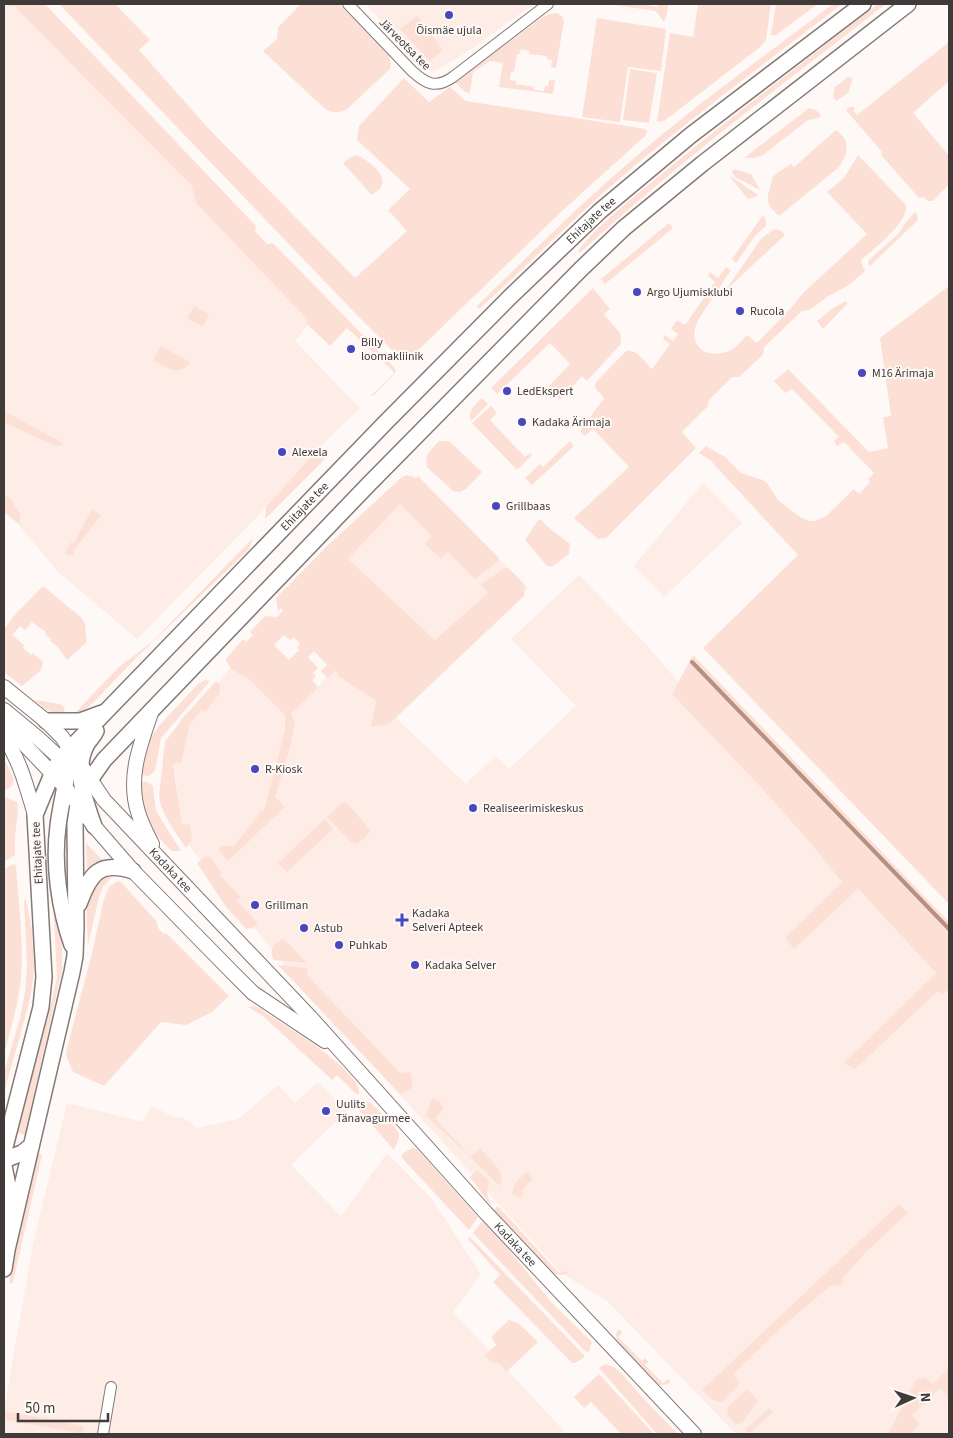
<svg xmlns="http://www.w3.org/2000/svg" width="953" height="1438" font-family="'Source Sans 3',sans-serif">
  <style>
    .built { fill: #fdede6 }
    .green { fill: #fce0d5; fill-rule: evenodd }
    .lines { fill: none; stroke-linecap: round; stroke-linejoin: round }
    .stream { stroke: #b69080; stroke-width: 4 }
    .street-casing { stroke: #847975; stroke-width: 12 }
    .secondary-casing { stroke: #847975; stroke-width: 16 }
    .primary-casing { stroke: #847975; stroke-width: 18 }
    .street { stroke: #fff; stroke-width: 10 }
    .secondary { stroke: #fff; stroke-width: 14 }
    .primary { stroke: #fff; stroke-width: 15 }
    .poi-dot { fill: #4848be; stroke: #fef9f7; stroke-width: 2 }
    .labels { text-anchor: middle; stroke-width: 4; stroke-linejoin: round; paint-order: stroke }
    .poi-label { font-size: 12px; fill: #403b39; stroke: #fef9f7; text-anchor: start }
    .street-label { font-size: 12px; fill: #403b39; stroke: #fef9f7 }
  </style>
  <rect width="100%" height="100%" fill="#fef9f7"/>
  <g class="built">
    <path d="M4 4H14L148 140 315 316 295 341 360 408 334 433 253 521 137 639 58 572 18 524 4 513Z"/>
    <path d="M365 4H534L464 54 432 73Z"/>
    <path d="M412 475 528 587 396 718 466 784 495 756 509 769 576 706 511 639 579 575 645 643 849 881 949 982V1434H736L607 1301 561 1273 298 982 183 838 171 740 236 661 291 714 336 670 284 610Z"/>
    <path d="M703 483 742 523 664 597 634 566Z"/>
    <path d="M318 1082 347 1111 291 1165 341 1216 387 1153 431 1198 481 1274 453 1312 567 1434H4V1410L33 1244 67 1103 143 1122 151 1106 175 1117 184 1118 197 1128 238 1119 278 1085 295 1103Z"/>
  </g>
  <g class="green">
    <path d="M7 4H45L256 226 255 231 267 244 273 243 393 366 396 371 394 374 373 396H371L394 373 393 371 347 328 330 346 306 323 308 320 196 203 192 186 13 5 10 7Z"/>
    <path d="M59 4H115L150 40 139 50 208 128 355 278 407 231 388 210 410 189 357 140 359 126 404 78 429 102 450 87 466 101 646 129 647 132 645 136 561 212 407 361H403L352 310Z"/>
    <path d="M301 4H339L389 56 391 64 390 69 347 109C338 114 332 114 323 107L263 51 277 39 278 27Z"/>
    <path d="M607 4H647V5L657 7 658 4H668L667 14 664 22 656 11Z"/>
    <path d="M698 4H771L766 40 759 48 664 121 657 122 670 33 693 37Z"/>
    <path d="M776 4H818L776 35H771Z"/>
    <path d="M833 4H842C761 67 678 127 601 195 560 232 521 272 479 309L477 306C528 256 578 206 632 160 696 104 766 55 833 4Z"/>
    <path d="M878 4H886C783 84 677 163 581 252H578C586 236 631 199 646 187 722 124 801 64 878 4Z"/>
    <path d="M557 13 562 16 564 21 556 68 551 67 552 60 547 59V56L529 54V51L521 49 520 54H517L514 72H511L510 80 516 81V84L534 87V90L544 91 545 86H548L549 80H555L553 94 499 87 503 63 490 61 473 72 470 93 465 92 455 82 541 18 549 14Z"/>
    <path d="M417 16 443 50 430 61 400 29Z"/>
    <path d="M597 18 666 29 661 71 628 67 620 122 582 117Z"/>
    <path d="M949 42V81L913 113 949 156V184L933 201H928L924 197 919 198 881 155 882 152 846 110 849 107H854L855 109 853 111 857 115Z"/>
    <path d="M630 69 657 73 649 123 623 120Z"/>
    <path d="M848 77 853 78 848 93 836 101 833 96 835 87Z"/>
    <path d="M809 108C815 109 818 111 821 116L819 118 808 120 763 155 755 158H744Z"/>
    <path d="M836 130C851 141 849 154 838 168L779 216C762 200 768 198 773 176L791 164 794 167Z"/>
    <path d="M357 155C366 159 389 175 381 187 379 190 374 193 372 195L343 163 351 157Z"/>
    <path d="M858 155 906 205C910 220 873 250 862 259L861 262 865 271 849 285 827 297 810 310 802 311 764 347 763 355 739 377H732L709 400 707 407 682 432 696 448 606 538 598 539 574 518 629 467 593 429 585 436 580 431 604 398 596 389 595 385 597 381 626 351C638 349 644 362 652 369L670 344 663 339 665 335 673 341 678 334 671 329 677 320 685 325 715 282 708 276 710 272 718 278 726 267 731 270 698 320C686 345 705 360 729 351 736 348 742 340 747 335L757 343 791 308 802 294 867 234 827 192 844 178Z"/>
    <path d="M734 169 751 174 760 190 735 177 732 172Z"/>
    <path d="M730 177H732L758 195 753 198 748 199Z"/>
    <path d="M915 212 918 216 917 221 870 266 868 263 869 260 899 233 905 223Z"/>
    <path d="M763 215 766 220V226L755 236 736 263 732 259Z"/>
    <path d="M669 223 673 228 605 284 601 279Z"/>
    <path d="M774 229 780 230 785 235 725 291 761 239Z"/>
    <path d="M949 286V904L703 648 798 555 710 460 699 453 706 446 725 457 741 473 763 480 767 483 778 500 800 517 809 521H814L825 517 854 489 859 494 870 482 868 479 874 473 844 442 837 446 834 441 839 437 792 389 785 393 774 381 788 369 869 452 888 448 883 417 891 416 880 338Z"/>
    <path d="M593 288 610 309 604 314 620 333 621 344 587 381 582 376 560 400 548 387 570 364 550 343 497 394 491 388Z"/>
    <path d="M846 301 847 304 823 329 817 321 833 308Z"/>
    <path d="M194 306 209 314 203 327 187 318Z"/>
    <path d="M161 346 190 362C181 378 165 367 153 360Z"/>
    <path d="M482 398 488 404 471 421C467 411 475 404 482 398Z"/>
    <path d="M491 406 497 413 490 420 525 457 530 453 532 455 517 470 472 423Z"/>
    <path d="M4 411 63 443 62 445 55 446 4 422Z"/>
    <path d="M439 441H449L482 472 466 489 460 492 453 491 427 467 426 460 428 453Z"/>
    <path d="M570 441 574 446 532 485 525 478 540 464 543 467Z"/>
    <path d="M316 454H326L323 461 265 519 266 507 312 456Z"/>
    <path d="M407 475 416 478 418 476 499 558 498 561 475 579 448 552 441 559 425 544 432 536 400 504 348 559 435 640 488 593 481 585 504 568H508C516 576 528 583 524 596L389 724 371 727 376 701 338 676 336 670 291 714 295 723 289 751 275 797 285 807 228 861 219 851 220 846H234L259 815 260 811H264L285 730V715L249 679C240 672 229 672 226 659L243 639 246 642 253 635 250 632 265 616 277 617 283 611 281 608 278 612 276 598 325 548 402 477ZM284 635 290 640 294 637 300 644 297 647 299 650 289 660 274 645ZM314 651 327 665 321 671 327 678 318 687 312 680 316 676 313 673 318 668 308 657Z"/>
    <path d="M6 496 10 498 21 516 19 524 4 511V497Z"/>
    <path d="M92 509 101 515 73 551 75 554 70 556 65 553 71 542 74 543Z"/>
    <path d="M538 520H541L548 527 570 544 569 554 553 566H547L525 540Z"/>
    <path d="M253 538 249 549 135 659 91 705 80 713 73 715 119 667 152 642Z"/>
    <path d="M43 586 82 618 85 624 87 642 67 660 57 646 50 641 51 639 45 634 46 632 32 622 25 630 20 626 12 635 24 645 23 648 31 655 33 653 43 662 41 670 22 686 4 672V630L13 617Z"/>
    <path d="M693 655 949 922V989L942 994 938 991 855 1069 844 1063 936 973 858 889 794 949 785 938 842 882C791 815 730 756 672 694Z"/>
    <path d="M205 680 210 681 161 738 155 771 149 776 139 775 148 741 159 726 198 684Z"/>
    <path d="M216 681 220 685V693L205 712 202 710 188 726 189 729 181 763 173 764 182 825 190 824 192 839 186 848C176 832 161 815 159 796L165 742 182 719Z"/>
    <path d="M34 700 60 704 64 707 65 716C52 714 45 710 34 700Z"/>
    <path d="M4 758 14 780 11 787 5 790Z"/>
    <path d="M139 782H147L153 786 156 811 181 851H172C149 831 143 811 139 782Z"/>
    <path d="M4 797 17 802 18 811 15 837V855L4 862Z"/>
    <path d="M346 802 370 830C369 835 361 842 355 844L351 842 327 817 341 804Z"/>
    <path d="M49 819H53L62 947V970L25 1135 16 1132 51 1005 57 978Z"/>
    <path d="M325 819 333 829 287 872 278 863Z"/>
    <path d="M86 843 103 861 88 870 87 869Z"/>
    <path d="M206 856 211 858 222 873 220 876 241 897 237 901 258 923 253 928 246 929 226 907 197 863Z"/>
    <path d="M13 864 16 865C18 901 24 939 21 976 19 1002 11 1028 4 1054V869Z"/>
    <path d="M114 874 103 887 99 897 88 945C88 919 78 878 114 874Z"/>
    <path d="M118 881 121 882 157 922 158 928 164 934 166 933 229 996 212 1012 186 1025 161 1022 104 1086 73 1072 66 1055 67 1048 91 957 104 899 109 887Z"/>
    <path d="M24 900H26L32 930 34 966 33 980 29 1003 4 1093V1073L20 1018 25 992 27 967Z"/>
    <path d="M283 939 291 946 307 963 274 960C268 950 273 943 283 939Z"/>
    <path d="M278 965 308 968 307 975 400 1073 410 1072 413 1084 410 1089 400 1094Z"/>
    <path d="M253 1006 263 1009V1011C281 1023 364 1072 359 1094H356L337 1075 332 1080 264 1017 248 1007Z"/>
    <path d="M432 1098 439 1101 444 1109 435 1118 470 1157 480 1148C489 1159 507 1171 500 1186L426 1115Z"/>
    <path d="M366 1101 370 1102C377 1110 396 1125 399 1134 400 1139 396 1145 394 1150L357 1108Z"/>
    <path d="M413 1148 417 1149 478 1217 469 1230 401 1157 403 1153Z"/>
    <path d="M37 1153 42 1155 13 1282 11 1284 9 1283Z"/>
    <path d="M477 1170 489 1181 487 1193 491 1206 470 1177Z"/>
    <path d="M527 1172 533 1179 521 1191 524 1194 520 1198 515 1195 513 1196C511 1185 519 1179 527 1172Z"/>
    <path d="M899 1204 908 1213 863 1255 843 1278V1283L839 1286 833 1285 828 1288 786 1323 733 1374 739 1382V1385L722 1402C713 1402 709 1397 702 1390Z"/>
    <path d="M498 1206 559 1273 567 1271 568 1273 562 1275 554 1274 494 1210Z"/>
    <path d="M482 1221 505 1245 552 1303 592 1342 589 1352 585 1351 473 1233Z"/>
    <path d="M470 1237 584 1355 585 1357 575 1363H572L493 1282 500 1275 468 1239Z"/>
    <path d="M509 1320 518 1323 538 1342 506 1372 502 1366 496 1362 494 1364 485 1355 496 1345 491 1337Z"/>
    <path d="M618 1329 623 1332 618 1337 642 1361 645 1358 648 1362 645 1365 663 1383 668 1379 670 1382 669 1384 659 1385 617 1342 616 1334Z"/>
    <path d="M605 1364 614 1367 622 1374 643 1398 678 1434H657L599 1368Z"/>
    <path d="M949 1368V1396L940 1388 912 1415 920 1424 910 1434H888L916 1380 924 1377 933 1384Z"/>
    <path d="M599 1374 654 1434H621L591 1402 584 1408 574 1397Z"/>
    <path d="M747 1389 758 1401 742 1423 736 1424 728 1416 727 1408Z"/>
    <path d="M769 1408 773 1412 749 1434 745 1430Z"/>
    <path d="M4 1411 84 1426 82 1434 8 1420 4 1417Z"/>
  </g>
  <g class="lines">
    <path class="stream" d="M692 662 949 929"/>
    <g class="street-casing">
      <g id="street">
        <path d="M348 4 412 71C426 84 436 89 453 77L548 4"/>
        <path d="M103 1434 111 1387"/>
      </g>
    </g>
    <g class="secondary-casing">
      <g id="secondary">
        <path id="s1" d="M4 687 46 721 62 737 104 800 311 1018 486 1213 694 1434"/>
        <path d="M4 710 39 739 65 763 70 765"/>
        <path d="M4 723 65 787 94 826 133 871 231 971 253 993 325 1041"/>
        <path d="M4 737C20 760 27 788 35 815"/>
        <path d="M152 844C147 834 141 823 138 812 127 776 141 743 152 710"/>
      </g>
    </g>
    <g class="primary-casing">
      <g id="primary">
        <path d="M46 721H80L102 713"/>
        <path d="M70 749C69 775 61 800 58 826 53 864 59 908 72 945"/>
        <path d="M94 826C85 801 73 769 87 744 90 739 94 736 96 731"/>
        <path d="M79 904C90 874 99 860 133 871"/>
        <path id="s2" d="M4 1151 41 1007 44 977 35 815 52 774 60 759 386 422 510 297 600 211 691 135 863 4"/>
        <path d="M4 1160 22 1153 31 1146"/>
        <path d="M4 1166 8 1186 7 1221"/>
        <path d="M4 1269 7 1250 72 972 75 956 76 926 75 824 78 804 83 790 104 760 368 485 581 269 624 228 702 164 908 4"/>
      </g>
    </g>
    <use href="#street" class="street"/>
    <use href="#secondary" class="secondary"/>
    <use href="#primary" class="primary"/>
  </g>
  <g class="poi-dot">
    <circle cx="449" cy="15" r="5"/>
    <circle cx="637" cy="292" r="5"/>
    <circle cx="740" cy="311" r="5"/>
    <circle cx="351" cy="349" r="5"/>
    <circle cx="862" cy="373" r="5"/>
    <circle cx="507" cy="391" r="5"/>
    <circle cx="522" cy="422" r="5"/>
    <circle cx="282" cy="452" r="5"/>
    <circle cx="496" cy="506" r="5"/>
    <circle cx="255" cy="769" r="5"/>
    <circle cx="473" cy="808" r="5"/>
    <circle cx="255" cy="905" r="5"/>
    <path d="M399.5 912.5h5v5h5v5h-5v5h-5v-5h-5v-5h5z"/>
    <circle cx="304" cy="928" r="5"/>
    <circle cx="339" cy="945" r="5"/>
    <circle cx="415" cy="965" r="5"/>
    <circle cx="326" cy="1111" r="5"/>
  </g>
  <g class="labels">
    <g class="poi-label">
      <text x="449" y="34" text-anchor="middle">Õismäe ujula</text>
      <text x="647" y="296">Argo Ujumisklubi</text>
      <text x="750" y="315">Rucola</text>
      <text x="361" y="346">Billy<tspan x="361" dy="14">loomakliinik</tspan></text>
      <text x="872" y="377">M16 Ärimaja</text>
      <text x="517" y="395">LedEkspert</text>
      <text x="532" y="426">Kadaka Ärimaja</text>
      <text x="292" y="456">Alexela</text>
      <text x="506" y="510">Grillbaas</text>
      <text x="265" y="773">R-Kiosk</text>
      <text x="483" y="812">Realiseerimiskeskus</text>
      <text x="265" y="909">Grillman</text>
      <text x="412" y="917">Kadaka<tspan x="412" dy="14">Selveri Apteek</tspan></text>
      <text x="314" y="932">Astub</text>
      <text x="349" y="949">Puhkab</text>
      <text x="425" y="969">Kadaka Selver</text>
      <text x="336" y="1108">Uulits<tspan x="336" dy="14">Tänavagurmee</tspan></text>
    </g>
    <g class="street-label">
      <text transform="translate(405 44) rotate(45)" y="4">Järveotsa tee</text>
      <text dy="4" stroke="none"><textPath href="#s2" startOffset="1159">Ehitajate tee</textPath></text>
      <text dy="4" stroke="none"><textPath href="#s2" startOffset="754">Ehitajate tee</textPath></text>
      <text transform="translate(37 853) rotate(-93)" y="4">Ehitajate tee</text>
      <text dy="4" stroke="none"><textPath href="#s1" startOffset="249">Kadaka tee</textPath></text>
      <text dy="4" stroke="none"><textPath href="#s1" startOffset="758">Kadaka tee</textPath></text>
    </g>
  </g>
  <rect width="953" height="1438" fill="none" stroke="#403b39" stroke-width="10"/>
  <g transform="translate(913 1398) rotate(87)" stroke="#fef9f7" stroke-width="4" paint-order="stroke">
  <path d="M0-4L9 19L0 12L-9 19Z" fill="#403b39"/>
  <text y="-8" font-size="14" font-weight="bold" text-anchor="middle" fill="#403b39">N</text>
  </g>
  <path d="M18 1413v8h90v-8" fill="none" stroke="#403b39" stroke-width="2.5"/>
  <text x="25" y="1413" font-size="15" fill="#403b39" stroke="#fef9f7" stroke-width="4" paint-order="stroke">50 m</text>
</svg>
